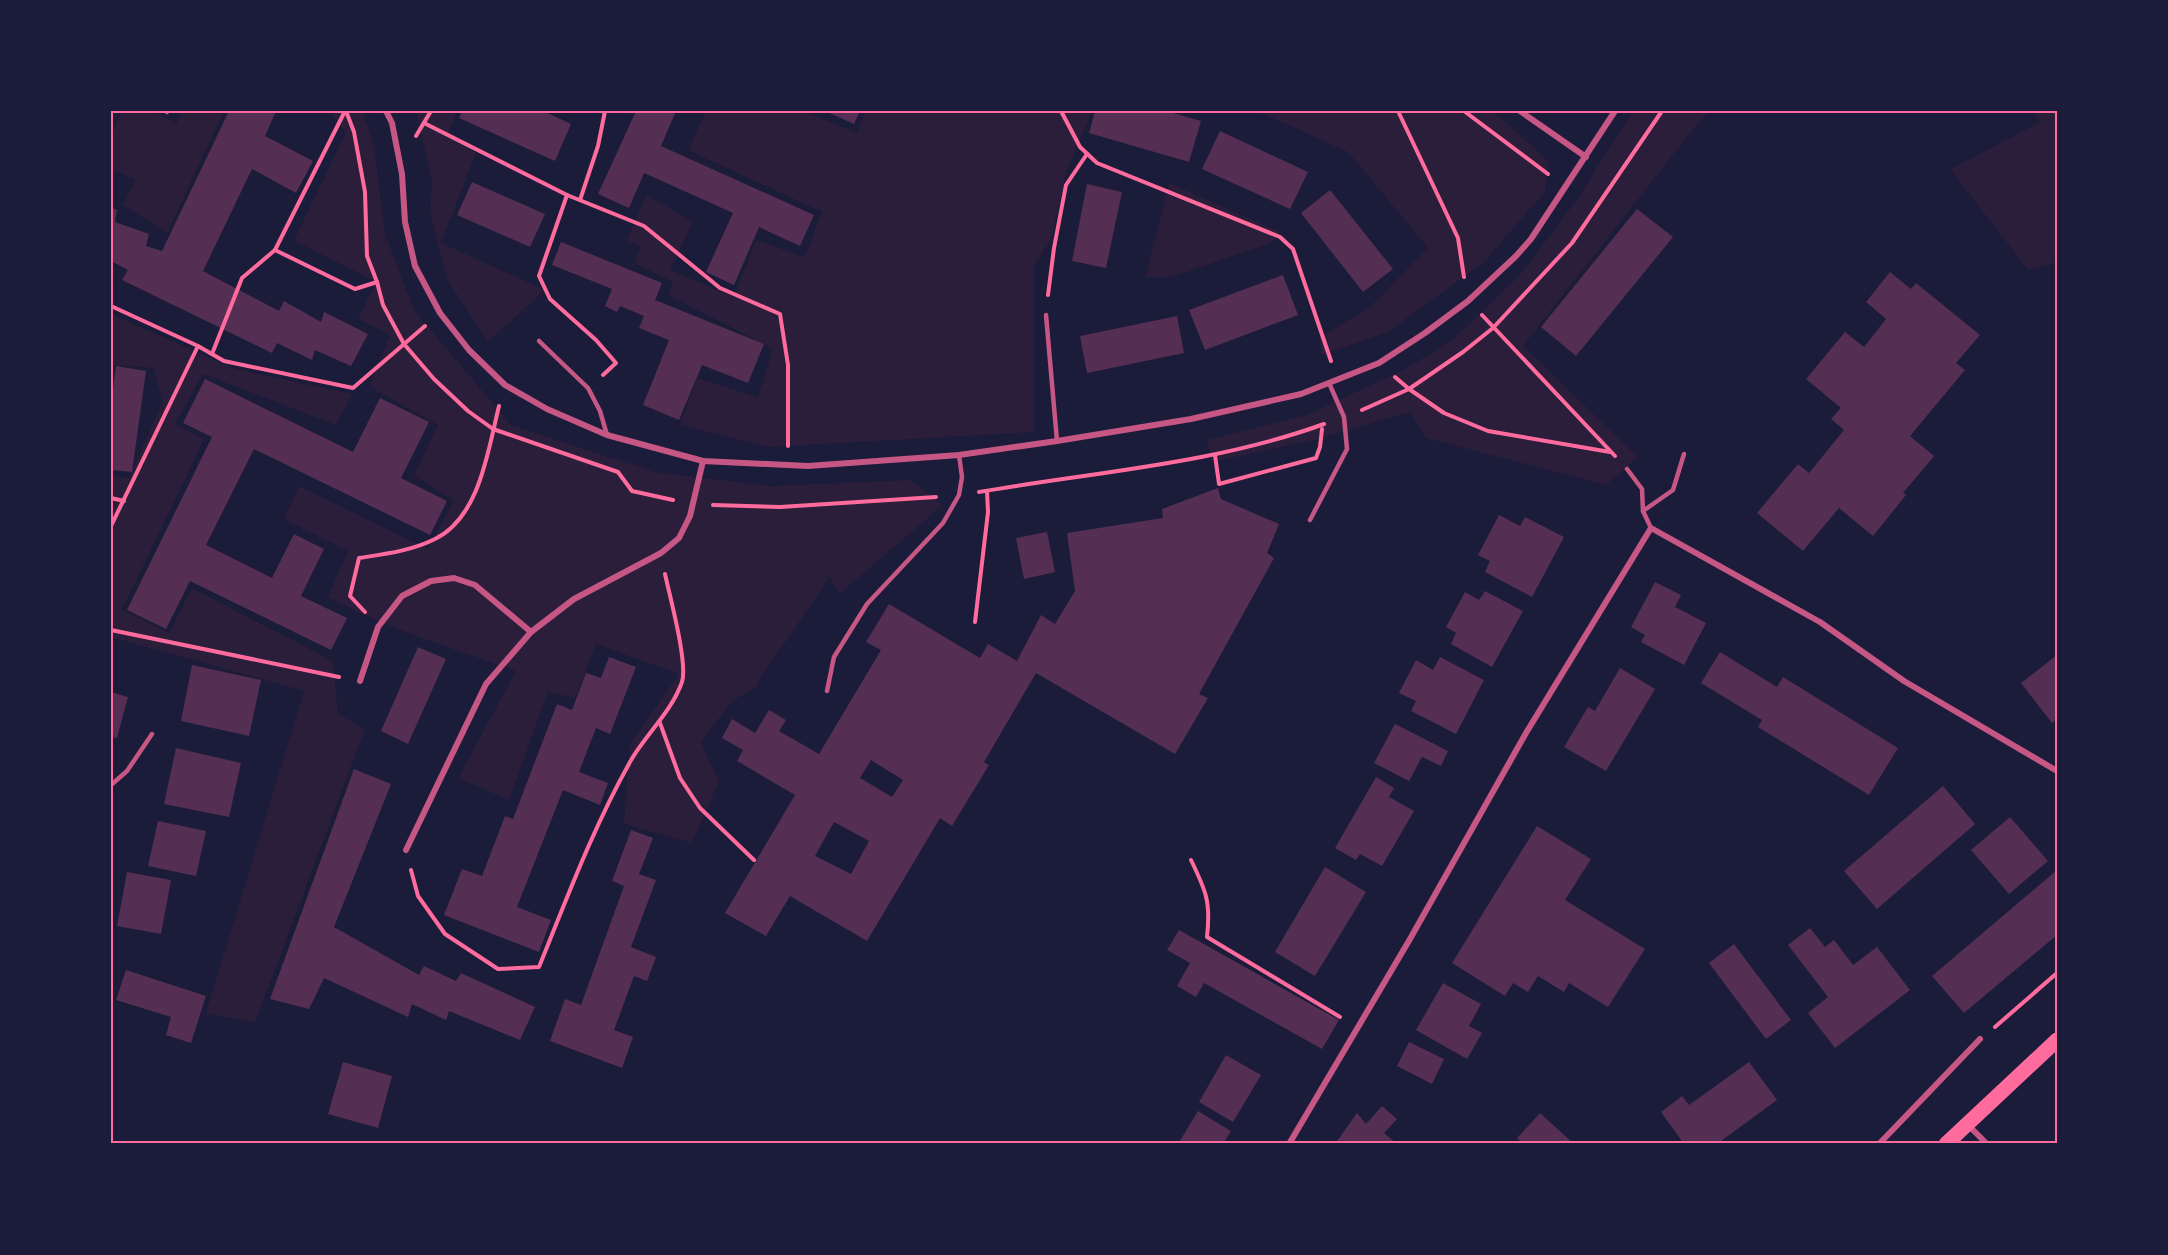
<svg xmlns="http://www.w3.org/2000/svg" width="2168" height="1255" font-family="Cabin,sans-serif">
  <style>
    .green { fill: #2a1e3b }
    .building { fill: #542f53; fill-rule: evenodd }
    .lines { fill: none; stroke-linecap: round; stroke-linejoin: round }
    .path { stroke: #ff6b9d; stroke-width: 4 }
    .service { stroke: #c65784; stroke-width: 4.5 }
    .minor { stroke: #c65784; stroke-width: 6 }
    .primary { stroke: #ff6b9d; stroke-width: 15 }
    .neatline { fill: none; stroke: #ff6b9d; stroke-width: 2 }
  </style>
  <rect width="100%" height="100%" fill="#1b1b3a"/>
  <g class="green">
    <path d="M122 111H153L176 124 183 111H224L167 233 123 205 135 180 111 169V137Z"/>
    <path d="M330 111H362L374 144 385 234 414 310 511 425 655 472 770 486 910 480 943 505 839 594 830 577 759 680 756 688 733 700 701 742 719 781 692 843 624 824 630 744 679 674 596 644 575 698 548 692 509 800 458 778 516 671C453 648 387 629 328 597L348 551 284 519 299 486 428 549 454 501 414 475 438 425 370 387 390 335 358 319 376 282 294 240 346 133Z"/>
    <path d="M416 111H457L448 134 476 153 441 243 545 290 488 342 447 279 430 213 432 182Z"/>
    <path d="M706 111H802L857 133 865 111H1092L1067 169 1051 240 1034 265V432L768 447 680 425 697 378 758 397 773 349 668 295 673 282 634 263 640 247 627 240 647 195 693 222 670 270 734 297 756 240 805 257 822 212 688 150Z"/>
    <path d="M1257 111H1494L1549 162 1545 192 1484 262 1388 332 1322 355 1319 338 1370 307 1428 248 1348 152Z"/>
    <path d="M1633 111H1710L1694 128 1523 346 1638 457 1606 485 1426 438 1410 412 1314 440 1212 462 1207 440 1307 415 1405 369 1451 341 1519 276 1578 198Z"/>
    <path d="M2034 111H2057V263L2028 270 1950 169 2039 123Z"/>
    <path d="M1169 183 1280 232 1271 243 1172 277H1145Z"/>
    <path d="M111 314 235 369 352 394 336 425 203 374 175 424 204 439 122 610 169 633 192 588 333 661 338 714 365 729 255 1023 206 1013 304 691 111 637V476L129 478 163 401 153 368 111 365Z"/>
  </g>
  <g class="building">
    <path d="M229 111H276L265 136 313 161 296 193 252 169 203 271 279 311 284 301 321 322 324 312 368 334 351 366 315 350 312 360 277 343 272 353 122 280 128 270 111 261V207L117 210 115 222 149 234 146 246 162 251Z"/>
    <path d="M462 111H543L571 124 555 161 459 118Z"/>
    <path d="M636 111H676L661 146 814 215 800 246 759 227 734 285 706 272 733 213 644 173 629 208 598 194Z"/>
    <path d="M825 111H860L854 124Z"/>
    <path d="M1095 111H1166L1201 121 1189 162 1089 133Z"/>
    <path d="M1220 131 1308 172 1290 209 1202 169Z"/>
    <path d="M472 182 545 214 530 247 457 215Z"/>
    <path d="M1087 184 1122 192 1106 268 1072 261Z"/>
    <path d="M1330 190 1393 269 1363 292 1301 213Z"/>
    <path d="M1637 209 1673 237 1576 356 1541 327Z"/>
    <path d="M561 242 662 283 655 300 764 344 748 383 702 365 679 420 643 405 669 340 639 328 644 316 620 306 617 312 605 306 612 289 552 265Z"/>
    <path d="M1890 272 1911 289 1916 283 1980 335 1956 363 1965 370 1910 436 1934 456 1903 493 1906 495 1873 536 1839 508 1803 551 1757 513 1798 464 1809 473 1844 430 1831 419 1841 408 1806 379 1845 332 1864 347 1886 319 1866 302Z"/>
    <path d="M1283 275 1298 315 1205 350 1189 310Z"/>
    <path d="M1177 316 1184 353 1087 373 1080 336Z"/>
    <path d="M116 366 146 371 132 472 111 470V403Z"/>
    <path d="M205 379 353 452 380 398 429 422 401 478 447 501 430 535 254 449 206 545 272 578 294 534 324 549 301 596 347 618 331 650 190 581 166 629 127 610 212 437 183 423Z"/>
    <path d="M1218 488 1221 499 1279 524 1267 553 1274 558 1199 694 1208 698 1175 754 1036 673 984 762 989 765 952 826 940 818 867 941 790 896 766 936 725 913 795 795 737 761 743 750 722 738 732 719 755 733 769 710 786 720 779 731 819 754 881 650 866 642 889 604 980 658 988 644 1017 661 1041 615 1055 624 1075 591 1067 533 1163 518 1162 509ZM871 760 903 780 892 797 860 778ZM834 822 869 841 851 874 815 856Z"/>
    <path d="M1499 515 1520 526 1525 517 1564 537 1532 597 1485 572 1490 561 1478 555Z"/>
    <path d="M1047 532 1055 572 1024 579 1016 538Z"/>
    <path d="M1655 582 1681 595 1675 607 1706 623 1684 665 1641 642 1645 635 1631 627Z"/>
    <path d="M1485 591 1523 611 1492 667 1451 644 1456 633 1446 627 1465 592 1479 600Z"/>
    <path d="M418 647 446 659 408 744 381 731Z"/>
    <path d="M1720 652 1777 687 1783 677 1898 748 1869 795 1758 727 1762 720 1701 683Z"/>
    <path d="M2057 655V719L2052 723 2021 683Z"/>
    <path d="M609 657 636 667 610 734 596 728 579 772 608 783 600 805 563 790 517 907 551 920 539 952 444 915 462 869 482 876 505 816 513 819 557 704 572 710 586 673 601 678Z"/>
    <path d="M1440 657 1484 680 1456 734 1411 711 1416 701 1399 693 1416 660 1433 670Z"/>
    <path d="M192 665 261 680 249 736 181 721Z"/>
    <path d="M1620 668 1655 689 1606 771 1564 747 1588 707 1595 711Z"/>
    <path d="M111 692 128 697 117 738 111 737Z"/>
    <path d="M1395 724 1448 751 1441 766 1422 757 1409 781 1374 763Z"/>
    <path d="M176 748 241 763 229 817 164 804Z"/>
    <path d="M354 769 391 784 334 927 419 975 424 966 456 981 461 973 535 1007 520 1040 449 1011 446 1020 412 1004 408 1017 324 978 309 1009 270 999Z"/>
    <path d="M1376 777 1394 788 1389 797 1414 811 1382 866 1360 854 1356 860 1335 848Z"/>
    <path d="M1943 786 1975 824 1877 909 1844 871Z"/>
    <path d="M2010 817 2048 861 2009 894 1971 850Z"/>
    <path d="M158 821 206 831 196 876 148 866Z"/>
    <path d="M1537 826 1591 859 1565 900 1645 949 1608 1007 1569 983 1564 992 1538 976 1528 992 1513 983 1505 996 1452 963Z"/>
    <path d="M631 830 653 838 639 874 656 880 631 947 656 957 647 981 634 976 614 1030 633 1037 622 1068 550 1041 565 999 581 1005 624 886 612 881Z"/>
    <path d="M1325 867 1366 892 1315 976 1275 952Z"/>
    <path d="M2057 870V935L1964 1013 1932 976Z"/>
    <path d="M127 872 171 880 161 934 117 926Z"/>
    <path d="M1810 928 1825 947 1834 940 1853 965 1877 947 1910 990 1835 1048 1808 1013 1828 997 1788 945Z"/>
    <path d="M1179 930 1339 1020 1322 1049 1204 983 1196 997 1177 986 1190 963 1167 950Z"/>
    <path d="M1734 944 1791 1020 1766 1039 1709 963Z"/>
    <path d="M126 970 206 996 191 1043 166 1035 171 1017 116 1000Z"/>
    <path d="M1443 983 1481 1004 1469 1026 1482 1033 1467 1059 1416 1030Z"/>
    <path d="M1409 1042 1444 1059 1432 1084 1397 1066Z"/>
    <path d="M1226 1055 1261 1075 1233 1122 1199 1102Z"/>
    <path d="M343 1062 392 1076 378 1128 328 1114Z"/>
    <path d="M1749 1062 1777 1100 1717 1144H1684L1661 1112 1682 1096 1689 1105Z"/>
    <path d="M1382 1106 1397 1119 1384 1133 1397 1144H1335L1357 1113 1366 1124Z"/>
    <path d="M1198 1111 1231 1131 1223 1144H1178Z"/>
    <path d="M1540 1113 1574 1144H1523L1517 1138Z"/>
  </g>
  <g class="lines">
    <g class="path">
      <path d="M346 111 354 132 365 192 367 256 377 282 383 305 404 344 434 379 468 411 493 429 618 472 632 491 673 500"/>
      <path d="M1061 111 1080 147 1097 163 1280 237 1293 249 1331 361"/>
      <path d="M1398 111 1458 238 1464 277"/>
      <path d="M1464 111 1548 174"/>
      <path d="M424 123 567 195 644 226 720 288 780 314 788 365V446"/>
      <path d="M416 136 431 111"/>
      <path d="M567 195 539 276 550 299 596 340 616 363 603 375"/>
      <path d="M580 200 598 146 605 111"/>
      <path d="M275 250 355 289 377 282"/>
      <path d="M1048 295 1054 248 1066 185 1087 154"/>
      <path d="M111 306 198 346 224 361 353 388 425 326"/>
      <path d="M1482 315 1615 456"/>
      <path d="M212 354 242 278 275 250 345 111"/>
      <path d="M1395 377 1409 389 1444 413 1488 431 1610 452"/>
      <path d="M1362 410 1409 389 1463 352 1493 328 1572 243 1662 111"/>
      <path d="M1215 455 1219 484 1316 458 1320 447 1322 429"/>
      <path d="M979 492C1094 472 1214 464 1324 424"/>
      <path d="M111 498 124 501"/>
      <path d="M713 505 780 507 936 497"/>
      <path d="M111 526 198 346"/>
      <path d="M365 612 350 596 359 558C385 554 411 551 435 539 480 517 488 450 499 406"/>
      <path d="M975 622 988 512 987 491"/>
      <path d="M111 630 339 677"/>
      <path d="M660 723 680 778 700 808 754 860"/>
      <path d="M1191 860C1206 891 1211 902 1207 937L1340 1017"/>
      <path d="M411 870 418 896 445 934 498 969 539 967C567 898 593 828 630 762 645 735 671 713 682 682 688 663 670 597 665 574"/>
      <path d="M1995 1027 2057 973"/>
    </g>
    <g class="service">
      <path d="M167 112 168 111"/>
      <path d="M1046 315 1057 441"/>
      <path d="M539 341 588 388 600 411 607 435"/>
      <path d="M1627 469 1642 489 1643 511 1651 528"/>
      <path d="M1643 511 1673 490 1684 454"/>
      <path d="M1310 520 1347 449 1344 417 1329 383"/>
      <path d="M827 691 834 657 867 604 943 523 959 495 962 477 959 455"/>
      <path d="M111 785 127 771 152 734"/>
    </g>
    <g class="minor">
      <path d="M386 111 392 123 402 174 405 222 415 266 440 313 469 350 505 385 547 409 607 435 703 461 808 466 959 455 1057 441 1191 419 1301 394 1379 363 1425 333 1468 301 1516 256 1531 239 1615 111"/>
      <path d="M1520 111 1586 157"/>
      <path d="M360 681 378 627 402 596 431 581 454 578 475 585 531 632"/>
      <path d="M406 850 486 684 531 632 574 599 661 553 679 538 690 516 703 461"/>
      <path d="M1967 1124 1987 1144"/>
      <path d="M1289 1144 1410 939 1526 733 1651 528 1820 622 1904 681 2057 771"/>
      <path d="M1879 1144 1980 1039"/>
    </g>
    <path class="primary" d="M1946 1144 2057 1040"/>
  </g>
  <rect width="2168" height="1255" fill="none" stroke="#1b1b3a" stroke-width="225"/>
  <rect x="112" y="112" width="1944" height="1030" class="neatline"/>
</svg>
